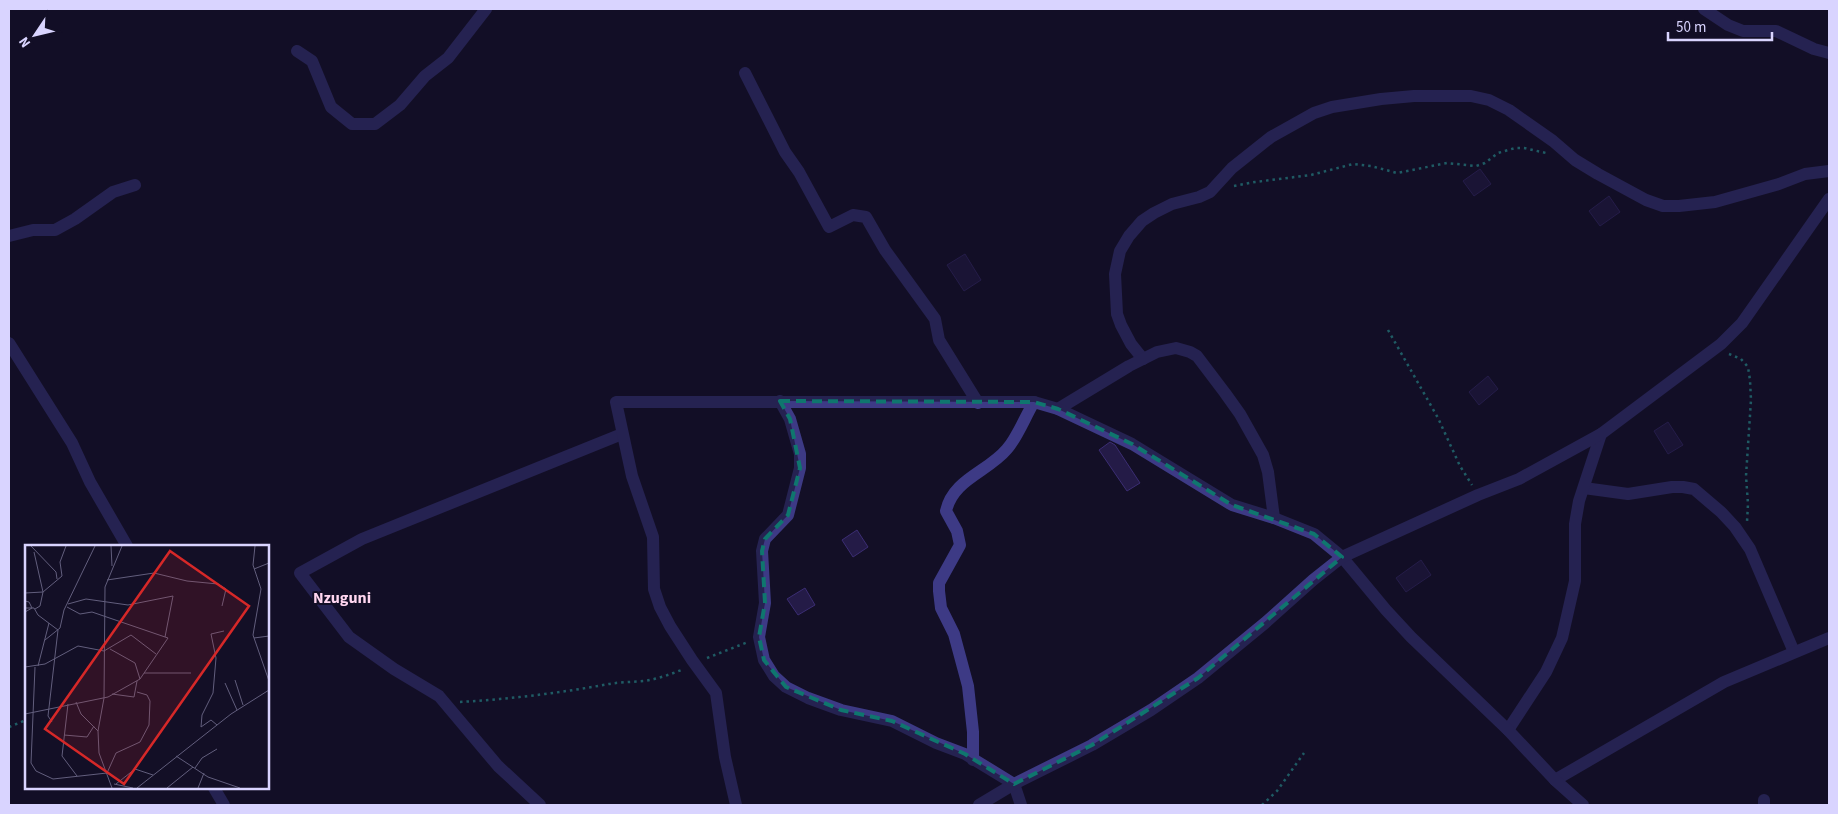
<svg xmlns="http://www.w3.org/2000/svg" width="1838" height="814" font-family="'Source Sans 3',sans-serif">
  <style>
    .building { fill: #241b47; stroke: #3b2d73 }
    .lines { fill: none; stroke-linecap: round; stroke-linejoin: round }
    .path { stroke: #2fb8b0; stroke-width: 2.5; stroke-dasharray: 2.5 4; stroke-linecap: butt }
    .minor { stroke: #3d3a85; stroke-width: 12 }
    .marked { fill: none; stroke: #0f766e; stroke-width: 4; stroke-dasharray: 10 6; stroke-linejoin: round }
    .labels { text-anchor: middle; stroke-width: 4; stroke-linejoin: round; paint-order: stroke }
    .quarter-label { font-size: 16px; font-weight: bold; fill: #ffd6f0; stroke: #130f26 }
    .inset-road { fill: none; stroke: #625e7d; stroke-width: 1 }
    .view { fill: #d62828; fill-opacity: 0.15; stroke: #d62828; stroke-width: 2.5 }
    .inset-edge { fill: none; stroke: #d9d4ff; stroke-width: 2.5 }
  </style>
  <rect width="100%" height="100%" fill="#130f26"/>
  <g class="building">
    <path d="M1480 169 1491 184 1474 196 1463 181Z"/>
    <path d="M1609 196 1620 212 1600 226 1589 211Z"/>
    <path d="M965 254 981 280 964 291 947 265Z"/>
    <path d="M1488 376 1498 389 1479 405 1469 392Z"/>
    <path d="M1668 422 1683 445 1668 454 1654 431Z"/>
    <path d="M1110 442 1115 445 1140 483 1127 491 1099 450Z"/>
    <path d="M857 530 868 547 853 557 842 540Z"/>
    <path d="M1421 560 1431 575 1406 592 1396 578Z"/>
    <path d="M805 588 815 605 798 615 787 599Z"/>
  </g>
  <g class="lines">
    <g class="path">
      <path d="M1234 186 1255 182 1311 175 1353 164 1371 166 1397 173 1447 163 1476 166 1485 163 1498 153 1515 148H1524L1546 153"/>
      <path d="M1388 330 1438 418 1460 466 1472 485"/>
      <path d="M1729 354 1741 359 1748 367 1750 380 1751 400 1746 476 1748 504 1747 522"/>
      <path d="M707 658 748 642"/>
      <path d="M460 702C510 699 560 693 609 684 620 682 632 682 644 681 658 679 671 674 684 669"/>
      <path d="M9 727 26 720"/>
      <path d="M1262 805 1277 791 1304 753"/>
    </g>
    <g class="minor">
      <path d="M1704 9 1728 25 1743 31H1776L1814 49 1829 53"/>
      <path d="M297 51 312 61 331 107 352 124H375L400 105 425 76 448 58 486 9"/>
      <path d="M745 73 785 152 799 172 829 227 853 215 866 217 885 250 935 319 939 340 978 403"/>
      <path d="M9 236 33 230H55L75 219 113 192 135 185"/>
      <path d="M9 343 72 443 90 482 127 546"/>
      <path d="M1143 359 1131 344 1121 325 1117 314 1115 274 1120 251 1129 236 1142 221 1154 213 1172 204 1199 197 1210 192 1232 168 1271 137 1314 113 1332 107 1381 99 1414 96H1471L1489 100 1509 110 1553 141 1575 160 1598 174 1646 200 1663 206H1679L1715 202 1779 184 1805 174 1829 171"/>
      <path d="M780 401 790 419 800 454V468L788 515 765 539 762 551 765 603 759 637 764 660 774 676 786 687 808 698 841 710 892 721 936 743 965 754 1014 784 1021 805"/>
      <path d="M1058 409 1129 366 1157 352 1176 348 1190 352 1197 356 1225 393 1240 414 1263 455 1268 472 1274 518"/>
      <path d="M1584 488 1628 494 1672 487H1683L1694 489 1721 512 1735 527 1750 549 1794 652"/>
      <path d="M1508 730 1546 672 1562 638 1575 581V524L1579 501 1601 434"/>
      <path d="M973 760V732L968 686 954 634 941 608 939 591V583L960 545 957 531 946 511C953 479 988 472 1007 449 1017 438 1025 417 1034 402"/>
      <path d="M1555 780 1724 682 1829 638"/>
      <path d="M214 788 224 805"/>
      <path d="M540 805 498 766 439 696 394 669 349 637 300 573 362 539 622 434"/>
      <path d="M736 805 725 757 716 693 692 660 670 626 660 607 654 589 653 537 632 476 616 402H1034L1058 409 1132 444 1232 505 1274 518 1314 534 1342 557 1386 610 1411 637 1508 730 1555 780 1583 805"/>
      <path d="M979 805 1014 784 1092 745 1151 710 1198 678 1265 623 1313 580 1342 557 1478 495 1519 479 1601 434 1721 344 1742 323 1829 199"/>
      <path d="M1764 805V800"/>
    </g>
  </g>
  <path d="M0 0H1838V814H0ZM780 401 1034 402 1058 409 1132 444 1232 505 1314 534 1342 557 1198 678 1092 745 1014 784 965 754 892 721 841 710 786 687 764 660 759 637 765 603 762 551 765 539 788 515 800 468 790 419Z" fill="#130f26" fill-opacity=".55" fill-rule="evenodd"/>
  <path class="marked" d="M780 401 1034 402 1058 409 1132 444 1232 505 1314 534 1342 557 1198 678 1092 745 1014 784 965 754 892 721 841 710 786 687 764 660 759 637 765 603 762 551 765 539 788 515 800 468 790 419Z"/>
  <g class="labels">
    <g class="quarter-label">
      <text x="342" y="603">Nzuguni</text>
    </g>
  </g>
  <g transform="translate(25 545)">
    <rect width="244" height="244" fill="#130f26"/>
    <path class="inset-road" d="M6 1 31 27 32 34M86 1 87 21M230 1 228 20 236 44 228 90 244 136M229 24 244 18M82 35 129 28 162 36 193 39 201 44 197 61M0 48 18 47 9 7M0 56 4 57 7 63 0 67M43 59 61 54 103 60 148 51 140 92M0 63H9L13 70 33 85 23 171 27 177M10 64 15 61 18 47 37 31 35 17 41 1M229 93 244 91M20 95 35 83 39 65 70 1M85 104 110 118 115 134M13 121 24 78M0 122 20 119 53 101 79 106 106 90 131 109M10 122 6 218 11 226 28 234 82 228 91 208 115 197 124 180 125 156 122 150 112 147M119 128H166M210 135 218 160M200 138 212 165M87 149 109 152 112 136M51 157 56 169 73 186M43 159 37 211 52 231M0 169 83 152 115 134 143 93 67 67 55 69 42 62M192 180 186 175 176 182 177 170 188 148 191 113 186 89 199 86M39 190 62 192 69 181M151 211 183 232 215 243M170 223 177 213 192 204M89 239 108 243M91 239 110 224 128 230M87 243 74 208 73 186 79 153 80 42 97 1M112 243 206 169 244 145M142 243 168 222M173 243 179 228"/>
    <path class="view" d="M145 6 224 61 99 239 20 184Z"/>
    <rect width="244" height="244" class="inset-edge"/>
  </g>
  <rect width="1838" height="814" fill="none" stroke="#d9d4ff" stroke-width="20"/>
  <g transform="translate(35 35) rotate(235)" stroke="#130f26" stroke-width="4" paint-order="stroke">
  <path d="M0-4L9 19L0 12L-9 19Z" fill="#d9d4ff"/>
  <text y="-8" font-size="14" font-weight="bold" text-anchor="middle" fill="#d9d4ff">N</text>
  </g>
  <path d="M1668 32v8h104v-8" fill="none" stroke="#d9d4ff" stroke-width="2.5"/>
  <text x="1676" y="32" font-size="15" fill="#d9d4ff" stroke="#130f26" stroke-width="4" paint-order="stroke">50 m</text>
</svg>
